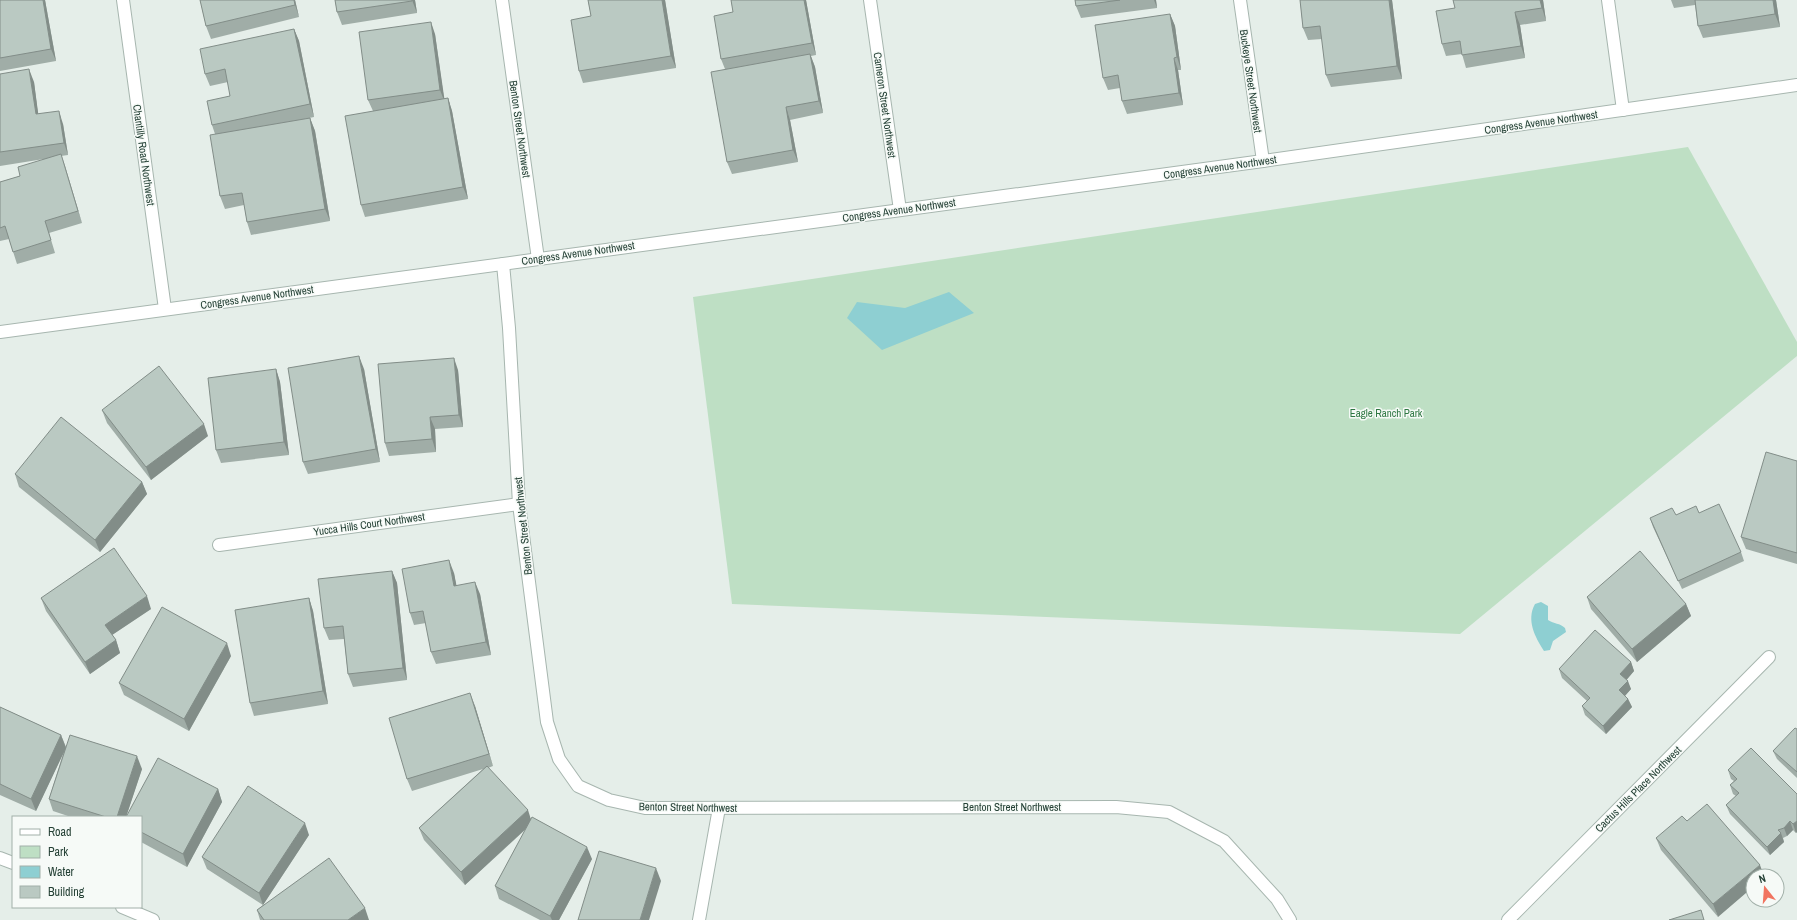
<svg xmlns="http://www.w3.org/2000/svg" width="1797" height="920" font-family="'Archivo Narrow',sans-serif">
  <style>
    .green { fill: #bedfc4 }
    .water { fill: #8ecfd2 }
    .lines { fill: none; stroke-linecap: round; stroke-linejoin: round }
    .minor-casing { stroke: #a7b6af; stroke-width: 14 }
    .minor { stroke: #fff; stroke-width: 12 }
    .wall { fill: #a0ada7 }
    .shaded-wall { fill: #828d88 }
    .building { fill: #bac9c2; stroke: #828d88 }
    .labels { text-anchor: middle; stroke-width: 3; stroke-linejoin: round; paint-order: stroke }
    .street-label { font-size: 11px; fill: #244035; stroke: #f6faf7 }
    .park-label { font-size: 11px; fill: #2e7742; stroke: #f6faf7 }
  </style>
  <rect width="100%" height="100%" fill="#e5eee9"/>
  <path class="green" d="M1688 147 1797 342V356L1460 634 732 604 693 297Z"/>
  <g class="water">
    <path d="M949 292 974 313 882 350 847 318 857 302 905 308Z"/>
    <path d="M1541 602 1548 606V620C1554 624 1560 623 1565 628L1566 632 1553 641 1550 650 1544 651C1535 637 1526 620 1535 604Z"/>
  </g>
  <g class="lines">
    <g class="minor-casing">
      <g id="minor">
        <path d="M123 0 165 309"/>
        <path d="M502 0 538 259"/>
        <path d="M870 0 900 210"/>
        <path d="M1240 0 1263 161"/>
        <path d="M1608 0 1623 110"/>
        <path d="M503 264 509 328 519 504 547 722 559 759 578 786 609 800 645 808 1116 807 1169 812 1224 841 1277 899 1290 920"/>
        <path d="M0 332 1263 161 1797 85"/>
        <path d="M219 545 519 504"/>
        <path d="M0 858 13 863"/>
        <path d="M122 907 153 920"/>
        <path d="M699 920 719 808"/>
        <path d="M1508 920 1769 657"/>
      </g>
    </g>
    <use href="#minor" class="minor"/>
  </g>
  <g class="wall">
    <path d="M0 0H45L56 61 0 71Z"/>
    <path d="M200 0H295L299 17 211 39 206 26Z"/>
    <path d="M335 0H415L417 13 342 25 337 12Z"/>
    <path d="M588 0H665L676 68 583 83 579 71 591 16Z"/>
    <path d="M731 0H806L816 55 811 56 815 67 823 113 790 120 798 162 732 174 727 162 725 69 721 59 733 12Z"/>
    <path d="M1075 0H1156L1157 8 1081 18 1076 6Z"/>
    <path d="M1300 0H1392L1402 79 1331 87 1326 75 1322 39 1308 40 1303 28Z"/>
    <path d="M1453 0H1543L1546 21 1520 25 1525 58 1466 68 1462 54 1446 56 1442 44 1455 8Z"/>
    <path d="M1671 0H1776L1780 27 1703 38 1698 26 1695 5 1674 8Z"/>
    <path d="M1170 14 1175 26 1181 70H1178L1183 105 1127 114 1122 101 1120 88 1108 90 1103 78Z"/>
    <path d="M294 29 299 41 314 117 300 120 310 118 315 131 330 221 251 235 247 222 244 205 225 209 220 196 215 134 212 125 230 96 228 82 210 86 205 74Z"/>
    <path d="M435 34 444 99 448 98 452 111 468 199 365 217 361 205 373 111 368 100Z"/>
    <path d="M0 74 34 82 38 114 63 124 68 155 61 156 82 223 49 233 55 253 17 264 9 239 0 241V182L20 176 44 159 0 166Z"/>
    <path d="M276 369 280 382 289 455 221 463 216 450Z"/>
    <path d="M364 369 380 462 308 474 303 462Z"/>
    <path d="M458 370 463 427 435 429 436 452 389 456 385 443Z"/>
    <path d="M102 410 208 436 151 480 107 423Z"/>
    <path d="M1797 461V564L1746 549 1741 537Z"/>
    <path d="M15 474 142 482 147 494 100 552 19 487Z"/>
    <path d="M1699 513 1741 552 1744 561 1682 589 1653 527 1650 518 1676 515Z"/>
    <path d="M392 571 397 583 407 680 353 687 348 674 344 639 329 640 324 628Z"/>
    <path d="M454 573 456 585 480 594 491 655 436 664 431 652 426 623 414 625 410 613Z"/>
    <path d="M1587 597 1686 604 1691 616 1637 662 1591 609Z"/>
    <path d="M41 598 151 609 112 635 116 640 120 653 90 674 46 611Z"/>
    <path d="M309 598 313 611 328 704 254 716 250 703Z"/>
    <path d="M231 656 189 731 124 695 119 683Z"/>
    <path d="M1631 662 1634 671 1626 680 1631 689 1625 696 1628 699 1632 707 1606 734 1585 715 1582 706 1587 701 1562 678 1559 669Z"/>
    <path d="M475 706 493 766 488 768 531 819 592 859 559 920H540L499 899 495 886 526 829 465 885 424 840 419 828 483 769 412 791 407 779Z"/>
    <path d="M0 707 61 735 66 747 142 769 126 817H71L53 811 49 799 64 751 36 811 0 795Z"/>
    <path d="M1797 729V778L1777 759 1773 751Z"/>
    <path d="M1728 770 1797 794V832L1796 833 1793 830 1787 836 1783 838 1784 842 1770 855 1730 814 1726 805 1736 796 1733 794 1730 785 1734 781 1731 779Z"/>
    <path d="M218 789 222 802 187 867 141 842V817Z"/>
    <path d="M1687 821 1718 917 1661 850 1656 838Z"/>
    <path d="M309 835 263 905 369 920H260L257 910 263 905 207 869 202 857Z"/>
  </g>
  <g class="shaded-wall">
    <path d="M43 0H45L56 61 51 49Z"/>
    <path d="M294 0H295L299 17 295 5Z"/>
    <path d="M412 0H415L417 13Z"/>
    <path d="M662 0H665L676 68 671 56Z"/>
    <path d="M804 0H806L816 55 812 43Z"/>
    <path d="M1154 0H1156L1157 8Z"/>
    <path d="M1389 0H1392L1402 79 1397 66Z"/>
    <path d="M1540 0H1543L1546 21 1542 8Z"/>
    <path d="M1773 0H1776L1780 27 1775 14Z"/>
    <path d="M1515 12 1520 25 1525 58 1521 46Z"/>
    <path d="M1170 14 1175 26 1181 70 1177 57Z"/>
    <path d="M431 22 435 34 445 103 440 90Z"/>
    <path d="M294 29 299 41 314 117 310 104Z"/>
    <path d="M810 54 815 67 823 113 819 101Z"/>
    <path d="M1174 58 1178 70 1183 105 1179 93Z"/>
    <path d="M29 69 34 82 40 127 36 114Z"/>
    <path d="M448 98 452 111 468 199 463 187Z"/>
    <path d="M786 107 790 120 798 162 793 150Z"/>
    <path d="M59 111 63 124 68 155 64 143Z"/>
    <path d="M310 118 315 131 330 221 325 209Z"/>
    <path d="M61 154 65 166 82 223 78 211Z"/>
    <path d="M359 356 364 369 380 462 376 449Z"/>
    <path d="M454 358 458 370 463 427 459 415Z"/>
    <path d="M276 369 280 382 289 455 284 442Z"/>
    <path d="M430 417 435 429 436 452 432 439Z"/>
    <path d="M204 424 208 436 151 480 146 467Z"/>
    <path d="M142 482 147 494 100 552 95 540Z"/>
    <path d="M449 560 454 573 459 598 454 586Z"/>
    <path d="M392 571 397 583 407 680 403 668Z"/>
    <path d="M475 582 480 594 491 655 486 642Z"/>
    <path d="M147 596 151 609 109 637 105 625Z"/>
    <path d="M309 598 313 611 328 704 323 691Z"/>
    <path d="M1686 604 1691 616 1637 662 1632 649Z"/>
    <path d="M116 640 120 653 90 674 85 662Z"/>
    <path d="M227 643 231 656 189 731 184 719Z"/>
    <path d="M1631 662 1634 671 1624 683 1620 674Z"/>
    <path d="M1628 681 1631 689 1622 699 1619 690Z"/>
    <path d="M470 693 475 706 493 766 489 754Z"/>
    <path d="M1628 699 1632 707 1606 734 1603 726Z"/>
    <path d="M61 735 66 748 36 811 31 799Z"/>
    <path d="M137 756 142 769 126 817H117Z"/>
    <path d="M218 789 222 802 187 867 183 854Z"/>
    <path d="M528 810 532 823 465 885 461 872Z"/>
    <path d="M1790 821 1793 830 1787 836 1784 828Z"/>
    <path d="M1797 821V832L1796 833 1793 824Z"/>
    <path d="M305 823 309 835 263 905 259 893Z"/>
    <path d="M1781 833 1784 842 1770 855 1767 847Z"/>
    <path d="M587 847 592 859 559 920H552L550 916Z"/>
    <path d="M1760 865 1764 876H1753V887L1718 917 1713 904Z"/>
    <path d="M656 868 661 881 649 920H640Z"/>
    <path d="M365 908 369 920H348Z"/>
  </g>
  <g class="building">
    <path d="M0 0H43L51 49 0 58Z"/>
    <path d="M200 0H294L295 5 206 26Z"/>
    <path d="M335 0H412V1L337 12Z"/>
    <path d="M588 0H662L671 56 579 71 571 20 591 16Z"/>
    <path d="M731 0H804L812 43 721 59 714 16 733 12Z"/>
    <path d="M1075 0H1120L1076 6Z"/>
    <path d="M1300 0H1389L1397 66 1326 75 1320 26 1303 28Z"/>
    <path d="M1453 0H1540L1542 8 1515 12 1521 46 1462 55 1460 41 1442 44 1436 11 1455 8Z"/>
    <path d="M1695 0H1773L1775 14 1698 26Z"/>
    <path d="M1170 14 1177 57 1174 58 1179 93 1122 101 1118 75 1103 78 1095 25Z"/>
    <path d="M431 22 440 90 368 100 359 32Z"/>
    <path d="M294 29 310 104 212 125 207 101 230 96 225 69 205 74 200 49Z"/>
    <path d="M810 54 819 101 786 107 793 150 727 162 711 72Z"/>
    <path d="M29 69 36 114 59 111 64 143 0 152V74Z"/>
    <path d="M448 98 463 187 361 205 345 116Z"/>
    <path d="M310 118 325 209 247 222 242 193 220 196 210 135Z"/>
    <path d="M61 154 78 211 45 221 51 240 13 252 5 226 0 228V182L20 176 18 167Z"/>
    <path d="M359 356 376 449 303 462 288 368Z"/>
    <path d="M454 358 459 415 430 417 432 439 385 443 378 364Z"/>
    <path d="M159 366 204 424 146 467 102 410Z"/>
    <path d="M276 369 284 442 216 450 208 378Z"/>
    <path d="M61 417 142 482 95 540 15 474Z"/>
    <path d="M1766 452 1797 461V553L1741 537Z"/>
    <path d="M1719 504 1741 552 1678 581 1650 518 1672 508 1676 515 1696 506 1699 513Z"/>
    <path d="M114 548 147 596 105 625 116 640 85 662 41 598Z"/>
    <path d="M1640 551 1686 604 1632 649 1587 597Z"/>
    <path d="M449 560 454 586 475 582 486 642 431 652 423 611 410 613 402 569Z"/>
    <path d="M392 571 403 668 348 674 343 626 324 628 318 579Z"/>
    <path d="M309 598 323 691 250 703 235 610Z"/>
    <path d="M162 607 227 643 184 719 119 683Z"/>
    <path d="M1595 630 1631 662 1620 674 1628 681 1619 690 1628 699 1603 726 1582 706 1590 698 1559 669Z"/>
    <path d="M470 693 489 754 407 779 389 718Z"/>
    <path d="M0 707 61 735 31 799 0 784Z"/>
    <path d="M1795 728 1797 729V772L1773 751Z"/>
    <path d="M70 735 137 756 117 817H106L49 799Z"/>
    <path d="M1751 748 1797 794V821L1793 824 1790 821 1784 828 1778 830 1781 833 1767 847 1726 805 1739 793 1730 785 1737 779 1728 770Z"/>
    <path d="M158 758 218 789 183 854 141 832V817H126Z"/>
    <path d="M487 766 528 810 461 872 419 828Z"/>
    <path d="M248 786 305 823 259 893 202 857Z"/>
    <path d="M1707 804 1760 865 1713 904 1656 838 1682 816 1687 821Z"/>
    <path d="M532 817 587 847 550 916 495 886Z"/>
    <path d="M599 851 656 868 640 920H578Z"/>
    <path d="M329 858 365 908 348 920H264L257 910Z"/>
    <path d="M1701 910 1704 920H1669Z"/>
  </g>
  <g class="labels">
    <g class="street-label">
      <text transform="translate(1251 81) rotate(82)" y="4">Buckeye Street Northwest</text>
      <text transform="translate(885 105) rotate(82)" y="4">Cameron Street Northwest</text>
      <text transform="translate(1541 122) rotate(-8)" y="4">Congress Avenue Northwest</text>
      <text transform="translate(520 129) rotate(82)" y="4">Benton Street Northwest</text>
      <text transform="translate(144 155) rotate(82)" y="4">Chantilly Road Northwest</text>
      <text transform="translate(1220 167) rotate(-8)" y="4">Congress Avenue Northwest</text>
      <text transform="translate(899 210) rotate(-8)" y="4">Congress Avenue Northwest</text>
      <text transform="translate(578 253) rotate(-8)" y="4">Congress Avenue Northwest</text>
      <text transform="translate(257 297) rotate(-8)" y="4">Congress Avenue Northwest</text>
      <text transform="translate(369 524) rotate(-8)" y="4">Yucca Hills Court Northwest</text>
      <text transform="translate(523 526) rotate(-96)" y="4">Benton Street Northwest</text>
      <text transform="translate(1638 789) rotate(-45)" y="4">Cactus Hills Place Northwest</text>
      <text transform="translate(688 807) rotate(1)" y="4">Benton Street Northwest</text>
      <text x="1012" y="811">Benton Street Northwest</text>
    </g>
    <g class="park-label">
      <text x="1386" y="417">Eagle Ranch Park</text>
    </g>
  </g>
  <rect x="12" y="816" width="130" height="92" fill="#f6faf7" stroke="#a2b0a9"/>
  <rect x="20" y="829" width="20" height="6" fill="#ffffff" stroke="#a2b0a9"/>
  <text x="48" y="836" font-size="12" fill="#244035">Road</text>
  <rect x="20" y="846" width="20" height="12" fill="#bedfc4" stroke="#a2b0a9"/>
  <text x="48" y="856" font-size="12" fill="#244035">Park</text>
  <rect x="20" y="866" width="20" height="12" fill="#8ecfd2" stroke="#a2b0a9"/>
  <text x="48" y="876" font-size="12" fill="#244035">Water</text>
  <rect x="20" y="886" width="20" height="12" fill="#bac9c2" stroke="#a2b0a9"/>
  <text x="48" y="896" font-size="12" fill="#244035">Building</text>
  <g transform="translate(1765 888) rotate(343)"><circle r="19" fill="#f6faf7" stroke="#a2b0a9"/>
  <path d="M0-3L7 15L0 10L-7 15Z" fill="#f17460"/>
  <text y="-6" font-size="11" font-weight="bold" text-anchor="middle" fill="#244035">N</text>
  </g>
</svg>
